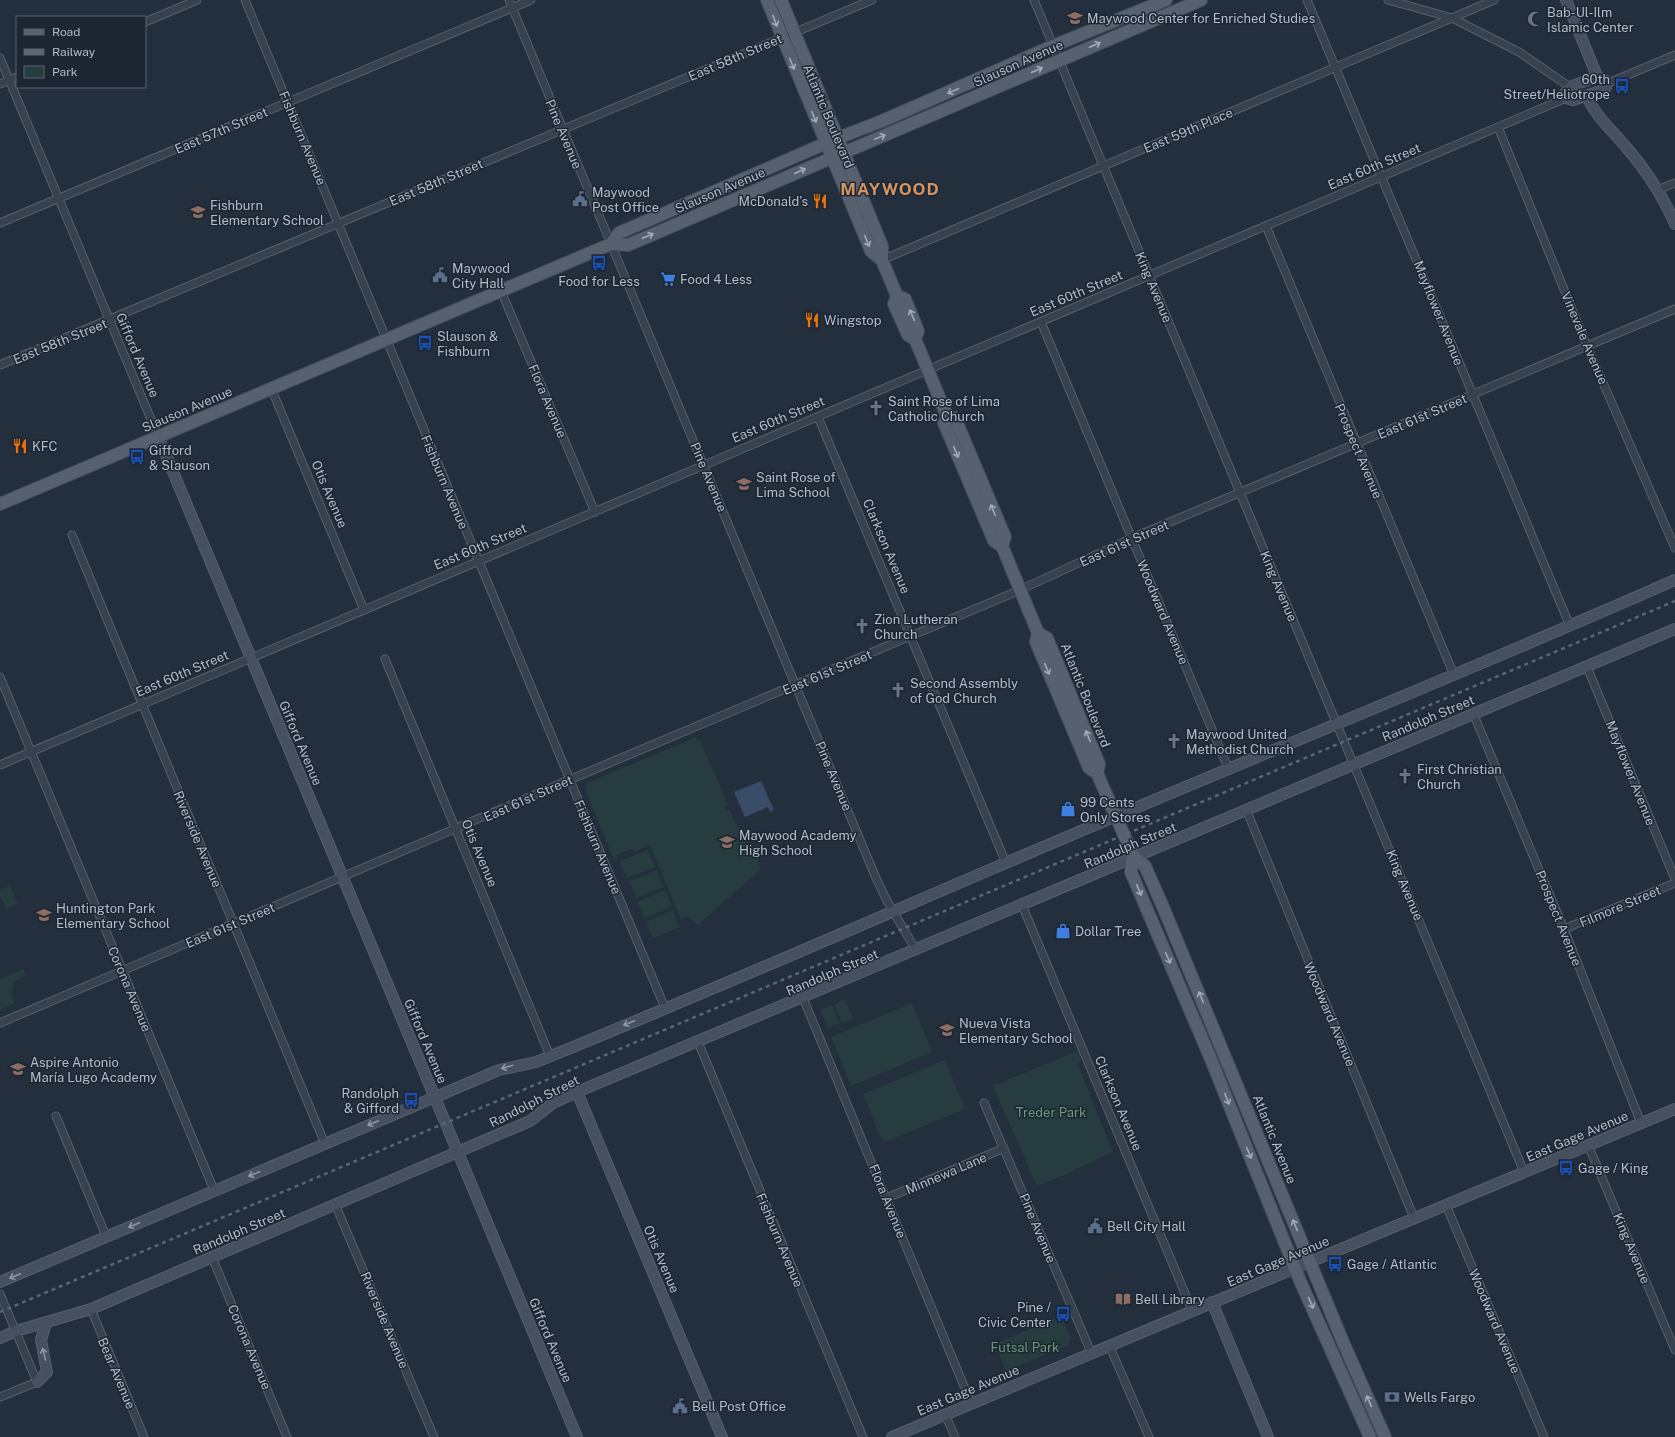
<svg xmlns="http://www.w3.org/2000/svg" width="1675" height="1437" font-family="'Public Sans',sans-serif">
  <style>
    .green { fill: #263c3f }
    .water { fill: #394c67 }
    .lines { fill: none; stroke-linecap: round; stroke-linejoin: round }
    .street-casing { stroke: #565f6c; stroke-width: 9 }
    .secondary-casing { stroke: #565f6c; stroke-width: 12 }
    .primary-casing { stroke: #414a57; stroke-width: 14 }
    .street { stroke: #38414e; stroke-width: 7 }
    .secondary { stroke: #465061; stroke-width: 10 }
    .primary { stroke: #56606e; stroke-width: 12 }
    .rail { stroke: #5a6575; stroke-width: 2.5; stroke-dasharray: 4 4; stroke-linecap: butt }
    .oneway { stroke: #a1aab7 }
    .oneway2 { stroke: #8e96a5 }
    .labels { text-anchor: middle; stroke-width: 3; stroke-linejoin: round; paint-order: stroke }
    .poi-label { font-size: 13px; fill: #b4bcc9; stroke: #1d2633; text-anchor: start }
    .street-label { font-size: 13px; fill: #b4bcc9; stroke: #1d2633 }
    .park-label { font-size: 13px; fill: #6b9a76; stroke: #1d2633 }
    .district-label { font-size: 17px; font-weight: bold; letter-spacing: 1px; fill: #d59563; stroke: #1d2633 }
  </style>
  <rect width="100%" height="100%" fill="#242f3e"/>
  <g class="green">
    <path d="M696 737 698 741 700 740 728 805 725 806 726 810 729 809C737 827 744 840 759 854L758 861 761 869 698 925 688 916 681 920 650 845 635 851 633 848 616 855 617 859 614 860 585 789 587 783Z"/>
    <path d="M648 850 655 867 627 878 620 861Z"/>
    <path d="M657 870 664 887 636 898 629 881Z"/>
    <path d="M10 886 18 904 6 909 0 895V890Z"/>
    <path d="M665 890 672 907 644 918 637 902Z"/>
    <path d="M673 910 680 927 653 938 646 922Z"/>
    <path d="M23 969 26 975C12 980 9 990 14 1003L0 1011V979Z"/>
    <path d="M845 999 853 1018 842 1023 834 1004Z"/>
    <path d="M912 1003 932 1052 851 1086 831 1037Z"/>
    <path d="M832 1005 840 1023 828 1028 820 1010Z"/>
    <path d="M1077 1051 1081 1059 1078 1065 1113 1152 1074 1170V1171L1037 1186 993 1086Z"/>
    <path d="M945 1060 965 1109 883 1143 863 1094Z"/>
    <path d="M1061 1316 1071 1338 1069 1345 1006 1371 995 1344Z"/>
  </g>
  <path class="water" d="M761 781 774 810 770 812 768 807 745 817 734 792Z"/>
  <g class="lines">
    <g class="street-casing">
      <g id="street">
        <path d="M245 0 665 1008"/>
        <path d="M509 0C631 293 755 585 876 878L887 901 916 950"/>
        <path d="M1034 0 1524 1172"/>
        <path d="M1307 0 1570 626"/>
        <path d="M1388 0 1452 18 1519 52 1570 87"/>
        <path d="M145 22 197 0"/>
        <path d="M0 58 158 436"/>
        <path d="M0 84 17 77"/>
        <path d="M1606 84 1675 55"/>
        <path d="M1498 127 1587 346 1675 548"/>
        <path d="M1657 190 1675 183"/>
        <path d="M0 223 531 0"/>
        <path d="M1266 226 1454 675"/>
        <path d="M882 260 1494 0"/>
        <path d="M501 291 595 512"/>
        <path d="M1041 322 1229 770"/>
        <path d="M0 365 872 0"/>
        <path d="M271 388 364 610"/>
        <path d="M818 417 1006 863"/>
        <path d="M72 535 325 1144"/>
        <path d="M385 659 550 1056"/>
        <path d="M1587 667 1675 879"/>
        <path d="M0 677 214 1190"/>
        <path d="M1473 713 1564 929 1641 1123"/>
        <path d="M0 765 1566 98"/>
        <path d="M1246 809 1414 1218"/>
        <path d="M1022 905 1192 1310"/>
        <path d="M1564 929 1675 883"/>
        <path d="M803 998 971 1403"/>
        <path d="M0 1023 569 780 1020 590 1132 538 1675 309"/>
        <path d="M698 1042 863 1437"/>
        <path d="M984 1103 1091 1352"/>
        <path d="M56 1116 106 1236"/>
        <path d="M1588 1145 1675 1350"/>
        <path d="M887 1198 1004 1148"/>
        <path d="M335 1204 434 1437"/>
        <path d="M1446 1205 1544 1437"/>
        <path d="M212 1257 287 1437"/>
        <path d="M0 1294 37 1382 0 1397"/>
        <path d="M91 1309 144 1437"/>
        <path d="M1109 1345 1149 1437"/>
        <path d="M945 1414 955 1437"/>
      </g>
    </g>
    <g class="secondary-casing">
      <g id="secondary">
        <path d="M1566 0 1597 76"/>
        <path d="M1597 76 1605 80 1606 87 1604 90 1573 100 1566 98 1565 93 1570 87Z"/>
        <path d="M1587 96C1595 116 1612 130 1626 147 1646 170 1663 196 1675 224"/>
        <path d="M158 436 577 1437"/>
        <path d="M577 1092 722 1437"/>
        <path d="M0 1282 499 1070 536 1062C730 984 921 898 1114 817 1301 738 1489 662 1675 580"/>
        <path d="M1212 1302 1268 1437"/>
        <path d="M0 1338 16 1331 91 1309 530 1121 553 1103 577 1092 1675 629"/>
        <path d="M37 1382 47 1372 41 1340 46 1323"/>
        <path d="M892 1437 1675 1109"/>
      </g>
    </g>
    <g class="primary-casing">
      <g id="primary">
        <path d="M767 0 871 251 882 260"/>
        <path d="M781 0 882 246V260L897 296 894 304 908 335 915 339 947 416 955 418 1005 537 1002 546"/>
        <path d="M611 244 619 233 838 138 882 121 1053 46 1166 0"/>
        <path d="M897 296 905 299 918 331 915 339"/>
        <path d="M947 416 944 423 994 541 1002 546 1038 633 1036 642 1089 768 1097 773 1124 835 1133 856 1131 872 1210 1057 1301 1283 1370 1437"/>
        <path d="M0 504 611 244 628 245 1201 0"/>
        <path d="M1038 633 1047 638 1099 764 1097 773"/>
        <path d="M1133 856 1145 866 1163 907 1343 1342 1385 1437"/>
      </g>
    </g>
    <use href="#street" class="street"/>
    <use href="#secondary" class="secondary"/>
    <use href="#primary" class="primary"/>
    <path class="rail" d="M0 1312 1675 601"/>
  </g>
  <defs><path id="oneway-shaft" d="M-6 0H5M1.5-3L5.5 0L1.5 3" fill="none" stroke-width="1.6" stroke-linecap="round" stroke-linejoin="round"/></defs>
  <g class="oneway">
    <use href="#oneway-shaft" transform="translate(775 21) rotate(69)"/>
    <use href="#oneway-shaft" transform="translate(1095 45) rotate(-23)"/>
    <use href="#oneway-shaft" transform="translate(792 64) rotate(67)"/>
    <use href="#oneway-shaft" transform="translate(1037 70) rotate(-24)"/>
    <use href="#oneway-shaft" transform="translate(953 91) rotate(157)"/>
    <use href="#oneway-shaft" transform="translate(814 117) rotate(68)"/>
    <use href="#oneway-shaft" transform="translate(880 137) rotate(-22)"/>
    <use href="#oneway-shaft" transform="translate(800 171) rotate(-24)"/>
    <use href="#oneway-shaft" transform="translate(648 236) rotate(-23)"/>
    <use href="#oneway-shaft" transform="translate(867 241) rotate(67)"/>
    <use href="#oneway-shaft" transform="translate(912 315) rotate(-113)"/>
    <use href="#oneway-shaft" transform="translate(956 452) rotate(67)"/>
    <use href="#oneway-shaft" transform="translate(993 510) rotate(-113)"/>
    <use href="#oneway-shaft" transform="translate(1047 669) rotate(67)"/>
    <use href="#oneway-shaft" transform="translate(1088 736) rotate(-112)"/>
    <use href="#oneway-shaft" transform="translate(1139 890) rotate(67)"/>
    <use href="#oneway-shaft" transform="translate(1168 958) rotate(66)"/>
    <use href="#oneway-shaft" transform="translate(1201 997) rotate(-112)"/>
    <use href="#oneway-shaft" transform="translate(1227 1099) rotate(69)"/>
    <use href="#oneway-shaft" transform="translate(1249 1153) rotate(68)"/>
    <use href="#oneway-shaft" transform="translate(1295 1225) rotate(-113)"/>
    <use href="#oneway-shaft" transform="translate(1311 1303) rotate(65)"/>
    <use href="#oneway-shaft" transform="translate(1369 1401) rotate(-114)"/>
  </g>
  <g class="oneway2">
    <use href="#oneway-shaft" transform="translate(629 1023) rotate(157)"/>
    <use href="#oneway-shaft" transform="translate(507 1067) rotate(164)"/>
    <use href="#oneway-shaft" transform="translate(373 1123) rotate(157)"/>
    <use href="#oneway-shaft" transform="translate(254 1174) rotate(157)"/>
    <use href="#oneway-shaft" transform="translate(134 1225) rotate(157)"/>
    <use href="#oneway-shaft" transform="translate(15 1276) rotate(157)"/>
    <use href="#oneway-shaft" transform="translate(44 1354) rotate(-104)"/>
  </g>
  <defs>
    <g id="school-bare" transform="scale(1.2)"><path d="M0-5L7-2L0 1L-7-2ZM-4 1L0 2.5L4 1V4Q0 6-4 4Z" fill="#8d6e63" stroke="#1d2633" stroke-width="2.5" paint-order="stroke"/></g>
    <g id="mosque-bare" transform="scale(1.2)"><path d="M3.5-4.9A6 6 0 1 0 3.5 4.9A5 5 0 1 1 3.5-4.9Z" fill="#6b7280" stroke="#1d2633" stroke-width="2.5" paint-order="stroke"/></g>
    <g id="bus-bare" transform="scale(1.2)"><path d="M-5-6H5V4H4V6H2V4H-2V6H-4V4H-5ZM-3.5-4V0h7V-4ZM-3.5 1.2v1.5H-2V1.2ZM2 1.2v1.5H3.5V1.2Z" fill="#1a4fb4" stroke="#1d2633" stroke-width="2.5" paint-order="stroke"/></g>
    <g id="civic-bare" transform="scale(1.2)"><path d="M-.6-6.5H3V-4.5H.6V-3L4-1V1h2V6H-6V1h2V-1L-.6-3ZM-1.2 2.5V6h2.4V2.5Z" fill="#5c6f8a" stroke="#1d2633" stroke-width="2.5" paint-order="stroke"/></g>
    <g id="restaurant-bare" transform="scale(1.2)"><path d="M-5-6h1v4h1v-4h1v4h1v-4h1v5L-1.5 .5V6h-2V.5L-5-1ZM5-6V6H3V1.5H1.5Q1.5-4 5-6Z" fill="#e8710a" stroke="#1d2633" stroke-width="2.5" paint-order="stroke"/></g>
    <g id="supermarket-bare" transform="scale(1.2)"><path d="M-6-5.5h2.5l.6 2H6L4.5 2H-2.5L-4.4-4H-6ZM-1.5 3.2a1.3 1.3 0 1 0 .1 0ZM3 3.2a1.3 1.3 0 1 0 .1 0Z" fill="#3f7fe0" stroke="#1d2633" stroke-width="2.5" paint-order="stroke"/></g>
    <g id="church-bare" transform="scale(1.2)"><path d="M-1.2-6h2.4v3.5h3.3v2.4h-3.3V6h-2.4V-.1h-3.3v-2.4h3.3Z" fill="#6b7280" stroke="#1d2633" stroke-width="2.5" paint-order="stroke"/></g>
    <g id="shop-bare" transform="scale(1.2)"><path d="M-5-2.5h2.3a2.7 3.5 0 0 1 5.4 0H5L5.5 6h-11ZM-1.5-2.5h3a1.5 2.3 0 0 0-3 0Z" fill="#3f7fe0" stroke="#1d2633" stroke-width="2.5" paint-order="stroke"/></g>
    <g id="library-bare" transform="scale(1.2)"><path d="M-6-4Q-3-5.5-.7-3.5V5Q-3 3-6 4ZM6-4Q3-5.5 .7-3.5V5Q3 3 6 4Z" fill="#8d6e63" stroke="#1d2633" stroke-width="2.5" paint-order="stroke"/></g>
    <g id="bank-bare" transform="scale(1.2)"><path d="M-6-4H6V4H-6ZM0-2.3a2.3 2.3 0 1 0 0 4.6a2.3 2.3 0 1 0 0-4.6Z" fill="#5c6f8a" stroke="#1d2633" stroke-width="2.5" paint-order="stroke"/></g>
  </defs>
  <g fill-rule="evenodd">
    <use href="#school-bare" x="1075" y="18"/>
    <use href="#mosque-bare" x="1535" y="19"/>
    <use href="#bus-bare" x="1622" y="86"/>
    <use href="#civic-bare" x="580" y="199"/>
    <use href="#restaurant-bare" x="820" y="201"/>
    <use href="#school-bare" x="198" y="212"/>
    <use href="#bus-bare" x="599" y="263"/>
    <use href="#civic-bare" x="440" y="275"/>
    <use href="#supermarket-bare" x="668" y="279"/>
    <use href="#restaurant-bare" x="812" y="320"/>
    <use href="#bus-bare" x="425" y="343"/>
    <use href="#church-bare" x="876" y="408"/>
    <use href="#restaurant-bare" x="20" y="446"/>
    <use href="#bus-bare" x="137" y="457"/>
    <use href="#school-bare" x="744" y="484"/>
    <use href="#church-bare" x="862" y="626"/>
    <use href="#church-bare" x="898" y="690"/>
    <use href="#church-bare" x="1174" y="741"/>
    <use href="#church-bare" x="1405" y="776"/>
    <use href="#shop-bare" x="1068" y="809"/>
    <use href="#school-bare" x="727" y="842"/>
    <use href="#school-bare" x="44" y="915"/>
    <use href="#shop-bare" x="1063" y="931"/>
    <use href="#school-bare" x="947" y="1030"/>
    <use href="#school-bare" x="18" y="1069"/>
    <use href="#bus-bare" x="411" y="1100"/>
    <use href="#bus-bare" x="1566" y="1168"/>
    <use href="#civic-bare" x="1095" y="1226"/>
    <use href="#bus-bare" x="1335" y="1264"/>
    <use href="#library-bare" x="1123" y="1299"/>
    <use href="#bus-bare" x="1063" y="1314"/>
    <use href="#bank-bare" x="1392" y="1397"/>
    <use href="#civic-bare" x="680" y="1406"/>
  </g>
  <g class="labels">
    <g class="poi-label">
      <text x="1547" y="17">Bab-Ul-Ilm<tspan x="1547" dy="15">Islamic Center</tspan></text>
      <text x="1087" y="23">Maywood Center for Enriched Studies</text>
      <text x="1610" y="84" text-anchor="end">60th<tspan x="1610" dy="15">Street/Heliotrope</tspan></text>
      <text x="592" y="197">Maywood<tspan x="592" dy="15">Post Office</tspan></text>
      <text x="808" y="206" text-anchor="end">McDonald's</text>
      <text x="210" y="210">Fishburn<tspan x="210" dy="15">Elementary School</tspan></text>
      <text x="452" y="273">Maywood<tspan x="452" dy="15">City Hall</tspan></text>
      <text x="680" y="284">Food 4 Less</text>
      <text x="599" y="286" text-anchor="middle">Food for Less</text>
      <text x="824" y="325">Wingstop</text>
      <text x="437" y="341">Slauson &amp;<tspan x="437" dy="15">Fishburn</tspan></text>
      <text x="888" y="406">Saint Rose of Lima<tspan x="888" dy="15">Catholic Church</tspan></text>
      <text x="32" y="451">KFC</text>
      <text x="149" y="455">Gifford<tspan x="149" dy="15">&amp; Slauson</tspan></text>
      <text x="756" y="482">Saint Rose of<tspan x="756" dy="15">Lima School</tspan></text>
      <text x="874" y="624">Zion Lutheran<tspan x="874" dy="15">Church</tspan></text>
      <text x="910" y="688">Second Assembly<tspan x="910" dy="15">of God Church</tspan></text>
      <text x="1186" y="739">Maywood United<tspan x="1186" dy="15">Methodist Church</tspan></text>
      <text x="1417" y="774">First Christian<tspan x="1417" dy="15">Church</tspan></text>
      <text x="1080" y="807">99 Cents<tspan x="1080" dy="15">Only Stores</tspan></text>
      <text x="739" y="840">Maywood Academy<tspan x="739" dy="15">High School</tspan></text>
      <text x="56" y="913">Huntington Park<tspan x="56" dy="15">Elementary School</tspan></text>
      <text x="1075" y="936">Dollar Tree</text>
      <text x="959" y="1028">Nueva Vista<tspan x="959" dy="15">Elementary School</tspan></text>
      <text x="30" y="1067">Aspire Antonio<tspan x="30" dy="15">María Lugo Academy</tspan></text>
      <text x="399" y="1098" text-anchor="end">Randolph<tspan x="399" dy="15">&amp; Gifford</tspan></text>
      <text x="1578" y="1173">Gage / King</text>
      <text x="1107" y="1231">Bell City Hall</text>
      <text x="1347" y="1269">Gage / Atlantic</text>
      <text x="1135" y="1304">Bell Library</text>
      <text x="1051" y="1312" text-anchor="end">Pine /<tspan x="1051" dy="15">Civic Center</tspan></text>
      <text x="1404" y="1402">Wells Fargo</text>
      <text x="692" y="1411">Bell Post Office</text>
    </g>
    <g class="street-label">
      <text transform="translate(735 57) rotate(-23)" y="5">East 58th Street</text>
      <text transform="translate(1018 63) rotate(-24)" y="5">Slauson Avenue</text>
      <text transform="translate(829 116) rotate(67)" y="5">Atlantic Boulevard</text>
      <text transform="translate(221 130) rotate(-23)" y="5">East 57th Street</text>
      <text transform="translate(1188 130) rotate(-23)" y="5">East 59th Place</text>
      <text transform="translate(564 134) rotate(67)" y="5">Pine Avenue</text>
      <text transform="translate(303 138) rotate(67)" y="5">Fishburn Avenue</text>
      <text transform="translate(1374 166) rotate(-23)" y="5">East 60th Street</text>
      <text transform="translate(436 182) rotate(-23)" y="5">East 58th Street</text>
      <text transform="translate(720 190) rotate(-23)" y="5">Slauson Avenue</text>
      <text transform="translate(1154 287) rotate(67)" y="5">King Avenue</text>
      <text transform="translate(1076 293) rotate(-23)" y="5">East 60th Street</text>
      <text transform="translate(1439 313) rotate(68)" y="5">Mayflower Avenue</text>
      <text transform="translate(1585 338) rotate(67)" y="5">Vinevale Avenue</text>
      <text transform="translate(60 341) rotate(-22)" y="5">East 58th Street</text>
      <text transform="translate(138 355) rotate(67)" y="5">Gifford Avenue</text>
      <text transform="translate(548 401) rotate(67)" y="5">Flora Avenue</text>
      <text transform="translate(187 409) rotate(-23)" y="5">Slauson Avenue</text>
      <text transform="translate(1422 416) rotate(-23)" y="5">East 61st Street</text>
      <text transform="translate(778 419) rotate(-23)" y="5">East 60th Street</text>
      <text transform="translate(1359 451) rotate(67)" y="5">Prospect Avenue</text>
      <text transform="translate(709 477) rotate(67)" y="5">Pine Avenue</text>
      <text transform="translate(445 482) rotate(67)" y="5">Fishburn Avenue</text>
      <text transform="translate(330 494) rotate(67)" y="5">Otis Avenue</text>
      <text transform="translate(1124 543) rotate(-24)" y="5">East 61st Street</text>
      <text transform="translate(480 546) rotate(-23)" y="5">East 60th Street</text>
      <text transform="translate(887 546) rotate(67)" y="5">Clarkson Avenue</text>
      <text transform="translate(1279 586) rotate(67)" y="5">King Avenue</text>
      <text transform="translate(1163 612) rotate(67)" y="5">Woodward Avenue</text>
      <text transform="translate(827 672) rotate(-23)" y="5">East 61st Street</text>
      <text transform="translate(182 673) rotate(-23)" y="5">East 60th Street</text>
      <text transform="translate(1086 695) rotate(68)" y="5">Atlantic Boulevard</text>
      <text transform="translate(1428 718) rotate(-23)" y="5">Randolph Street</text>
      <text transform="translate(301 743) rotate(67)" y="5">Gifford Avenue</text>
      <text transform="translate(1631 773) rotate(68)" y="5">Mayflower Avenue</text>
      <text transform="translate(834 776) rotate(67)" y="5">Pine Avenue</text>
      <text transform="translate(528 798) rotate(-24)" y="5">East 61st Street</text>
      <text transform="translate(198 839) rotate(67)" y="5">Riverside Avenue</text>
      <text transform="translate(1130 845) rotate(-23)" y="5">Randolph Street</text>
      <text transform="translate(598 847) rotate(67)" y="5">Fishburn Avenue</text>
      <text transform="translate(480 853) rotate(67)" y="5">Otis Avenue</text>
      <text transform="translate(1405 885) rotate(67)" y="5">King Avenue</text>
      <text transform="translate(1620 906) rotate(-23)" y="5">Filmore Street</text>
      <text transform="translate(1559 918) rotate(68)" y="5">Prospect Avenue</text>
      <text transform="translate(230 925) rotate(-23)" y="5">East 61st Street</text>
      <text transform="translate(832 972) rotate(-23)" y="5">Randolph Street</text>
      <text transform="translate(130 989) rotate(67)" y="5">Corona Avenue</text>
      <text transform="translate(1330 1014) rotate(67)" y="5">Woodward Avenue</text>
      <text transform="translate(426 1041) rotate(67)" y="5">Gifford Avenue</text>
      <text transform="translate(534 1101) rotate(-27)" y="5">Randolph Street</text>
      <text transform="translate(1119 1103) rotate(67)" y="5">Clarkson Avenue</text>
      <text transform="translate(1577 1136) rotate(-23)" y="5">East Gage Avenue</text>
      <text transform="translate(1275 1139) rotate(68)" y="5">Atlantic Avenue</text>
      <text transform="translate(946 1173) rotate(-23)" y="5">Minnewa Lane</text>
      <text transform="translate(888 1201) rotate(68)" y="5">Flora Avenue</text>
      <text transform="translate(1038 1228) rotate(67)" y="5">Pine Avenue</text>
      <text transform="translate(239 1231) rotate(-23)" y="5">Randolph Street</text>
      <text transform="translate(780 1240) rotate(67)" y="5">Fishburn Avenue</text>
      <text transform="translate(1632 1248) rotate(67)" y="5">King Avenue</text>
      <text transform="translate(662 1259) rotate(67)" y="5">Otis Avenue</text>
      <text transform="translate(1278 1261) rotate(-23)" y="5">East Gage Avenue</text>
      <text transform="translate(385 1320) rotate(67)" y="5">Riverside Avenue</text>
      <text transform="translate(1495 1321) rotate(67)" y="5">Woodward Avenue</text>
      <text transform="translate(551 1340) rotate(67)" y="5">Gifford Avenue</text>
      <text transform="translate(250 1347) rotate(67)" y="5">Corona Avenue</text>
      <text transform="translate(117 1373) rotate(67)" y="5">Bear Avenue</text>
      <text transform="translate(968 1390) rotate(-23)" y="5">East Gage Avenue</text>
    </g>
    <g class="park-label">
      <text x="1051" y="1117">Treder Park</text>
      <text x="1025" y="1352">Futsal Park</text>
    </g>
    <g class="district-label">
      <text x="890" y="195">MAYWOOD</text>
    </g>
  </g>
  <rect x="16" y="16" width="130" height="72" fill="#1d2633" stroke="#59626f"/>
  <rect x="24" y="29" width="20" height="6" fill="#56606e" stroke="#59626f"/>
  <text x="52" y="36" font-size="12" fill="#b4bcc9">Road</text>
  <rect x="24" y="49" width="20" height="6" fill="#5a6575" stroke="#59626f"/>
  <text x="52" y="56" font-size="12" fill="#b4bcc9">Railway</text>
  <rect x="24" y="66" width="20" height="12" fill="#263c3f" stroke="#59626f"/>
  <text x="52" y="76" font-size="12" fill="#b4bcc9">Park</text>
</svg>
